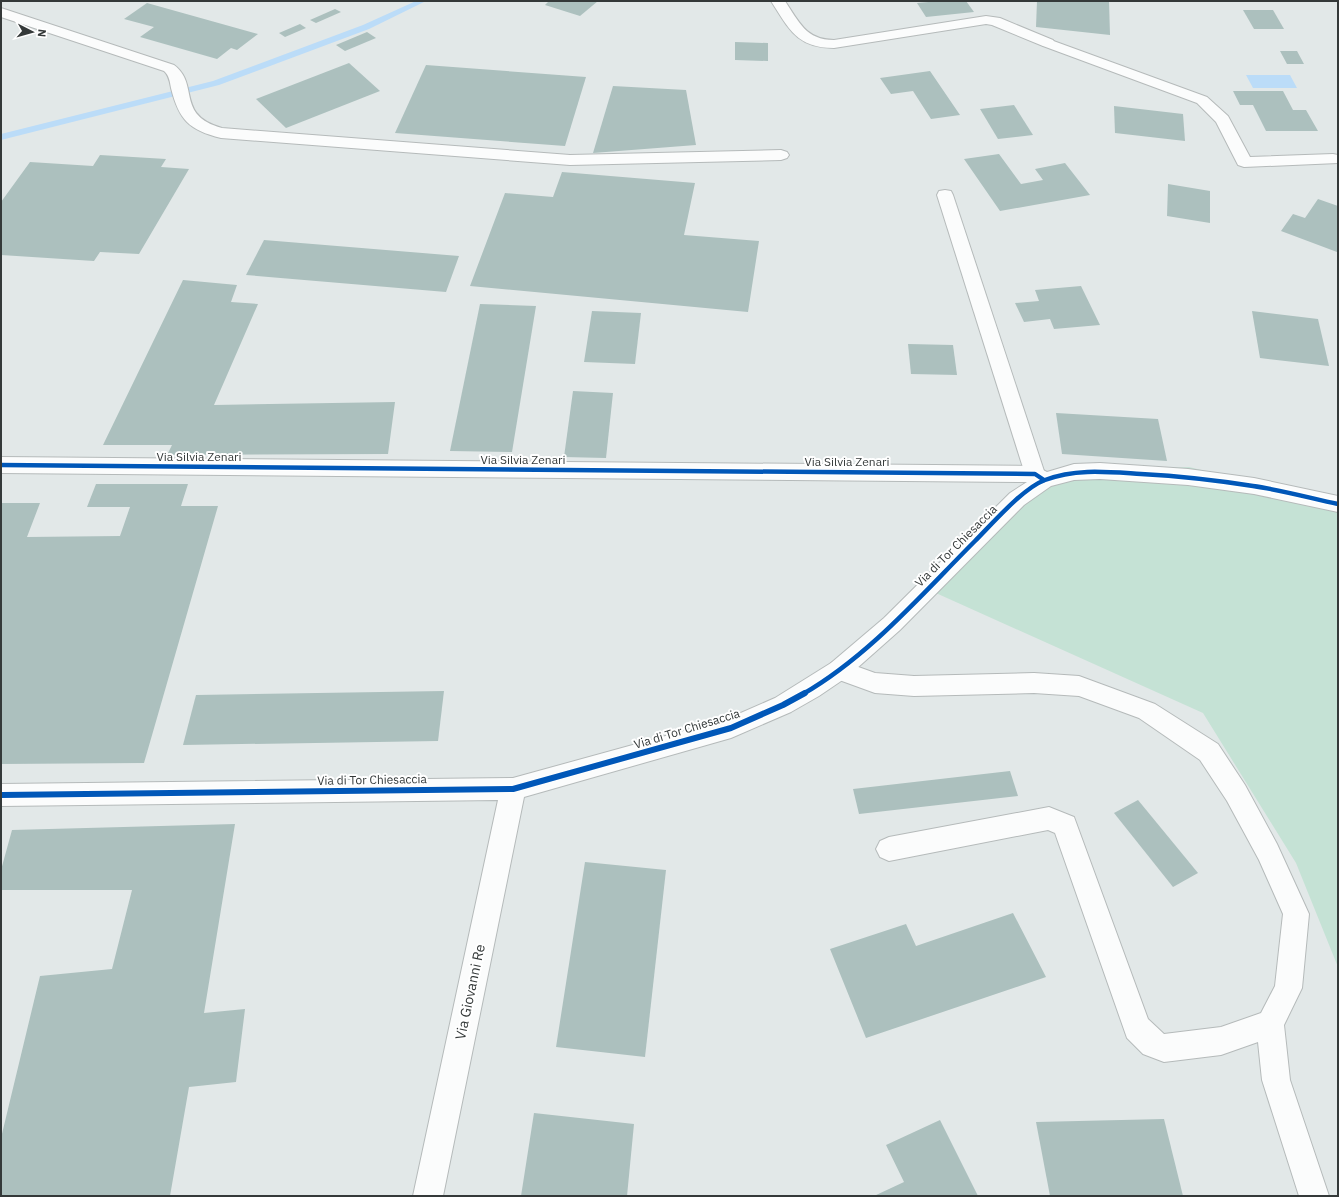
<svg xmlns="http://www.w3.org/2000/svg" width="1339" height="1197" font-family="'IBM Plex Sans',sans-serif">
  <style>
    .green { fill: #c5e2d5 }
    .water { fill: #bbdcf8 }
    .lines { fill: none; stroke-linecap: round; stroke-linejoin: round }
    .stream { fill: #bbdcf8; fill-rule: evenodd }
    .building { fill: #acc0be }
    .service-casing { stroke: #b5baba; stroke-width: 2 }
    .minor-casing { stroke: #b5baba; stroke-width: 2 }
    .service { fill: #fbfcfc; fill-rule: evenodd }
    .minor { fill: #fbfcfc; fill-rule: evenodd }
    .cycleway-far1-casing { stroke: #fff; stroke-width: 7 }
    .cycleway-casing { stroke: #fff; stroke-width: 8 }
    .cycleway-far1 { stroke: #0057b8; stroke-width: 4.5 }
    .cycleway { stroke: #0057b8; stroke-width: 6 }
    .labels { text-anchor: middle; stroke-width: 4; stroke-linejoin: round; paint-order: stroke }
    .street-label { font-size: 12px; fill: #343939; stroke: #fff }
    .near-street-label { font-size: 14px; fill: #343939; stroke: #fff }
  </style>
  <rect width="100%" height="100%" fill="#e2e8e8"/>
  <path class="green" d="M1189 467 1338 504V967L1296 863 1203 713 927 589 1033 486 1100 471Z"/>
  <path class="water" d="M1246 75H1290L1297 88H1253Z"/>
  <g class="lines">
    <path class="stream" d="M416 1H426L369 29 219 85 1 140V134L213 81 363 25Z"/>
  </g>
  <g class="building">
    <path d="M549 1H598L580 16 545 5Z"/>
    <path d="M940 1H966L974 12 926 17 917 3Z"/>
    <path d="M1037 1H1109L1110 35 1036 27Z"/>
    <path d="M147 3 258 34 237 50 231 48 217 59 140 37 154 27 124 19Z"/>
    <path d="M335 9 341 12 316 23 310 20Z"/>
    <path d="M1243 10H1273L1284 29H1254Z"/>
    <path d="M300 24 306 28 285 37 279 33Z"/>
    <path d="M367 32 376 38 345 51 336 45Z"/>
    <path d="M735 42 768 43V61L735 60Z"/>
    <path d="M1280 51H1297L1304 64H1287Z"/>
    <path d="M349 63 380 91 286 128 256 99Z"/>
    <path d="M426 65 586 77 565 146 395 133Z"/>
    <path d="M930 71 960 115 931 119 913 91 891 94 880 78Z"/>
    <path d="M613 86 686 90 696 145 593 153Z"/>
    <path d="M1233 91H1283L1293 110H1306L1318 131H1266L1253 105H1240Z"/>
    <path d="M1014 105 1033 135 998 139 980 109Z"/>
    <path d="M1114 106 1183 114 1185 141 1115 133Z"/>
    <path d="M999 154 1021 184 1043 180 1035 169 1065 163 1090 195 1000 211 964 159Z"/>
    <path d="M100 155 166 159 161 167 189 169 139 254 100 252 94 261 1 255V202L30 162 93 166Z"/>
    <path d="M562 172 695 183 684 235 759 241 748 312 470 286 505 193 553 197Z"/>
    <path d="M1168 184 1210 191V223L1167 216Z"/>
    <path d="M1318 199 1338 206 1337 252 1281 231 1293 214 1305 218Z"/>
    <path d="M264 240 459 256 446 292 246 275Z"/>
    <path d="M183 280 237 285 231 302 258 304 214 405 395 402 388 454 167 455 172 445H103Z"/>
    <path d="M1081 286 1100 325 1054 329 1050 319 1024 322 1015 303 1039 301 1035 290Z"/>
    <path d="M480 304 536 306 512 452 450 451Z"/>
    <path d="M592 311 641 313 635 364 584 362Z"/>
    <path d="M1252 311 1318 319 1329 366 1260 358Z"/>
    <path d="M908 344 953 345 957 375 911 374Z"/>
    <path d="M573 391 613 393 606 458 564 457Z"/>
    <path d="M1056 413 1158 419 1167 461 1062 454Z"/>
    <path d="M96 484H188L181 506H218L144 763 1 764V503H40L27 537 120 536 130 507H87Z"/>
    <path d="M444 691 438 741 183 745 196 695Z"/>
    <path d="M1010 771 1018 796 859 814 853 789Z"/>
    <path d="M1138 800 1198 873 1173 887 1114 813Z"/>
    <path d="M235 824 204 1013 245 1009 236 1082 189 1087 170 1196H1V1138L40 976 112 969 132 890H1V870L12 830Z"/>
    <path d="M585 862 666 870 645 1057 556 1047Z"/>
    <path d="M1013 913 1046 977 866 1038 830 949 906 924 916 946Z"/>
    <path d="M534 1113 634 1124 627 1196H521Z"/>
    <path d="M1164 1119 1183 1196H1050L1036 1122Z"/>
    <path d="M940 1120 978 1196H874L904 1182 886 1145Z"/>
  </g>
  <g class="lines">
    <g class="service-casing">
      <g id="service">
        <path d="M1048 39 1207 97 1228 116 1250 157 1333 154 1338 155V163L1244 167 1238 165 1216 122 1197 103 1043 46 1041 43 1043 40Z"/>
        <path d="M945 190 951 191 953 195 1045 474 1042 479 1035 482 1028 479 1025 474 937 195 939 191Z"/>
        <path d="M839 660 875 673 914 676 1034 673 1079 676 1155 704 1218 744 1245 785 1277 844 1309 914 1302 988 1284 1025 1290 1080 1329 1196H1299L1262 1080 1258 1042 1221 1055 1164 1062 1143 1054 1127 1038 1055 833 1048 830 889 861 880 857 876 849 880 841 889 837 1049 807 1074 817 1148 1019 1164 1034 1221 1027 1261 1013 1275 986 1283 914 1259 860 1227 801 1200 760 1139 718 1079 696 1034 693 914 696 875 693 831 677 828 670 831 663Z"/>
      </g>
    </g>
    <g class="minor-casing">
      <g id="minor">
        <path d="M771 1H785C799 22 806 40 834 40L986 16 1000 18 1053 40 1055 43 1053 46H1043L992 25 986 24 834 48C797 48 789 29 771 1Z"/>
        <path d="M1 8 174 65C200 84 175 115 222 128L570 155 781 150 787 152 789 155 787 158 781 160 570 165 221 138C189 130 179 120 171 88 170 82 169 75 164 71L1 17Z"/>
        <path d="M1 457 1035 466 1047 472 1074 464 1100 463 1188 469 1254 478 1338 496V512L1254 494 1188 485 1100 479 1074 480 1051 486 1024 505 900 630 847 677 819 696 791 712 731 738 524 797 443 1196H413L498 800 1 806V784L513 778 727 719 775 698 831 663 884 618 1010 493 1027 482 1 473Z"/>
      </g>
    </g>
    <use href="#service" class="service"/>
    <use href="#minor" class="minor"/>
    <g class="cycleway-far1-casing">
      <g id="cycleway-far1">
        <path d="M1 465 1035 474 1044 480"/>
        <path d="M803 694C869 656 922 594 975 541 992 524 1023 488 1045 480 1076 468 1109 472 1141 474 1178 476 1215 480 1253 486 1281 490 1310 498 1338 504"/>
      </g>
    </g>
    <g class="cycleway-casing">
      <path id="cycleway" d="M1 795 513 789 731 728 783 705 805 693"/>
    </g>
    <use href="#cycleway-far1" class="cycleway-far1"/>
    <use href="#cycleway" class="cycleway"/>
  </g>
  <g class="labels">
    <g class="street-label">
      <text x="199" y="461">Via Silvia Zenari</text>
      <text x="523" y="464">Via Silvia Zenari</text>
      <text x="847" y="466">Via Silvia Zenari</text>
      <text transform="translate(956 546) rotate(-45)" y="4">Via di Tor Chiesaccia</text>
      <text transform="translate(687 729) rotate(-17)" y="4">Via di Tor Chiesaccia</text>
      <text transform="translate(372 780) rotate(-1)" y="4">Via di Tor Chiesaccia</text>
    </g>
    <g class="near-street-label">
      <text transform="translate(470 992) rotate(-78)" y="5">Via Giovanni Re</text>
    </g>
  </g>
  <rect width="1339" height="1197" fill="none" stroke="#343939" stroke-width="4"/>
  <g transform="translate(32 32) rotate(96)" stroke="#ffffff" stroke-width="3" paint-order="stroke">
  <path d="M0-3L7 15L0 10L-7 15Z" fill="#343939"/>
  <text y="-6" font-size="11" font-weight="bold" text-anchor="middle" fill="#343939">N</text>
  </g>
</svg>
